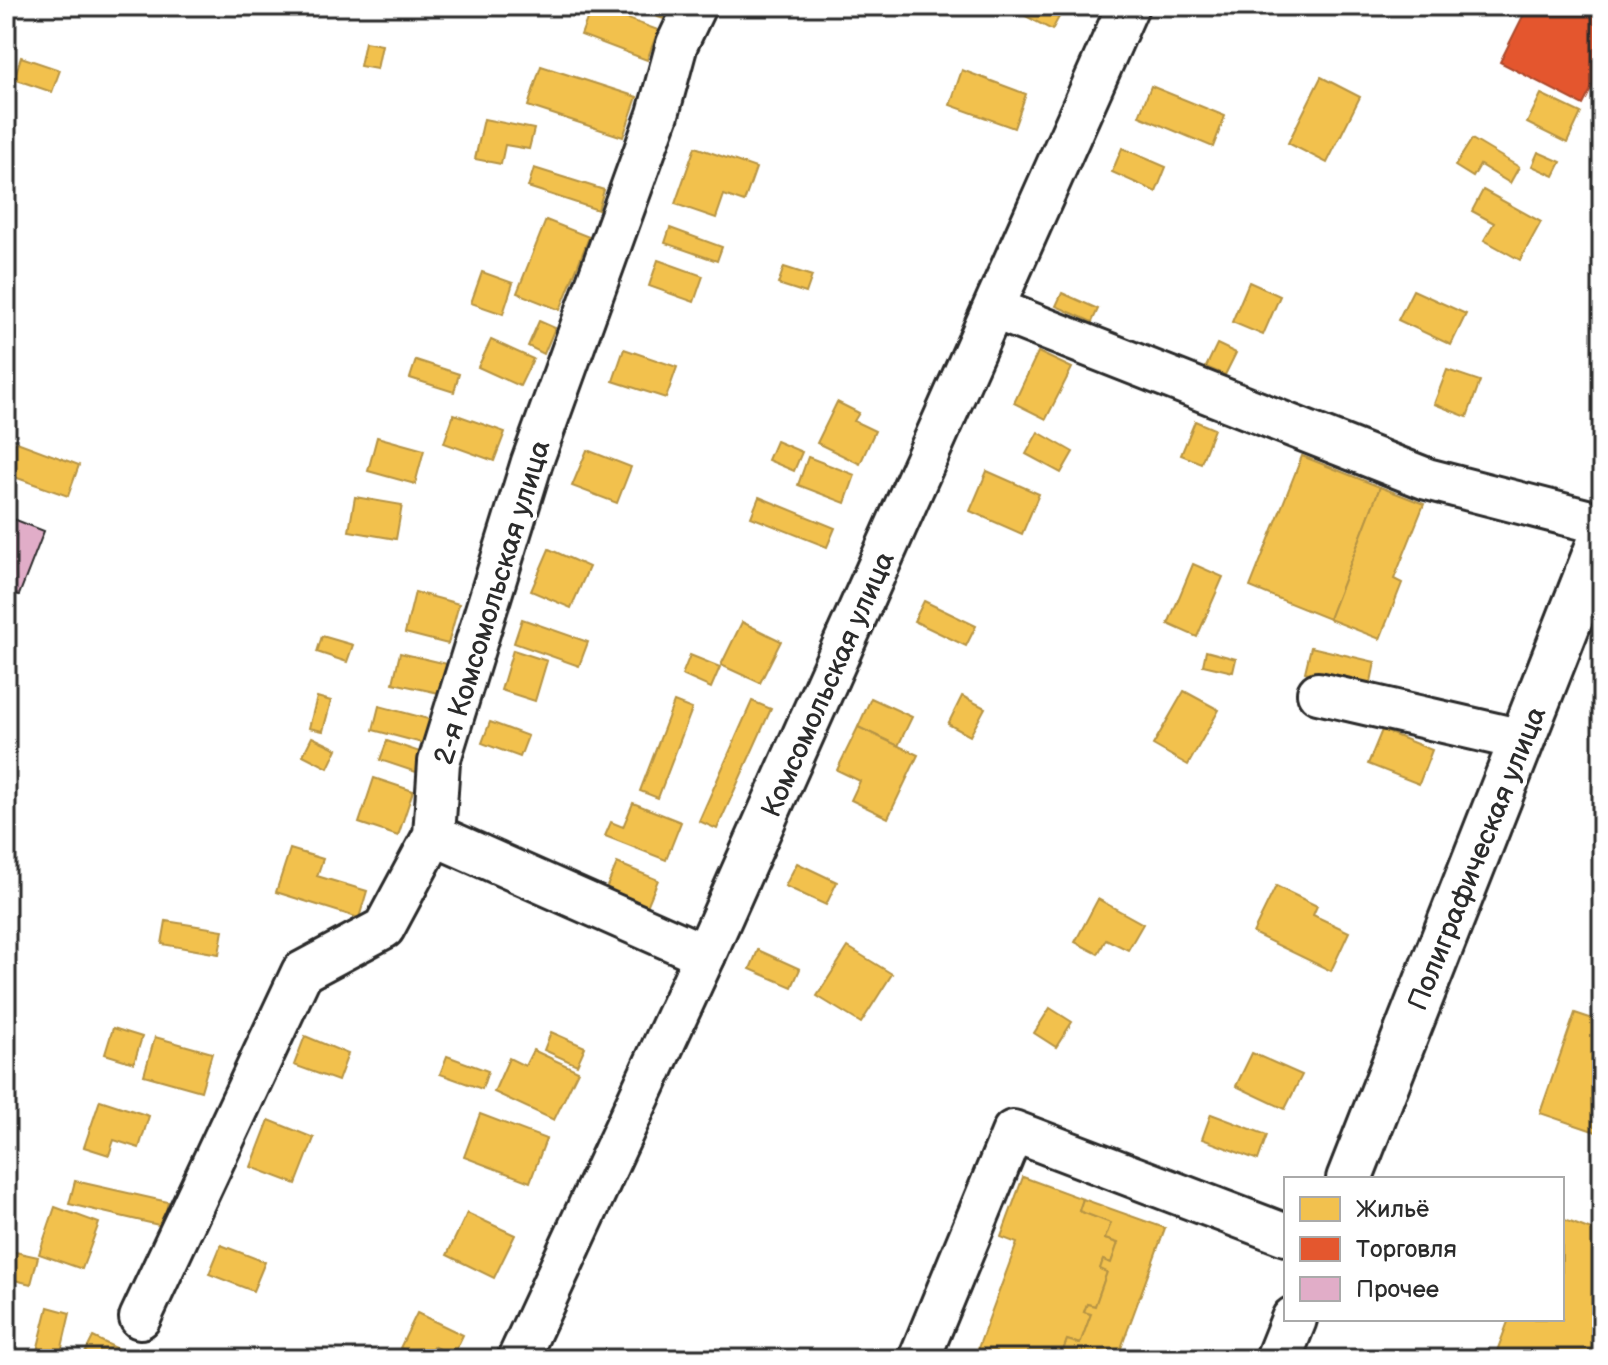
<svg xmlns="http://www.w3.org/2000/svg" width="1608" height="1365" font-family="'Balsamiq Sans',sans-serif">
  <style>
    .homes { fill: #f2c14e; stroke: #b69444; stroke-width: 2 }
    .shops { fill: #e4572e; stroke: #ac4a2d; stroke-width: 2 }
    .building { fill: #e1adc8; stroke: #2b2b2b; stroke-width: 2 }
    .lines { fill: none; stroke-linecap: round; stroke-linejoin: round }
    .minor-casing { stroke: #2b2b2b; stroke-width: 46 }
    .major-casing { stroke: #2b2b2b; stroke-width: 50 }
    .minor { stroke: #fff; stroke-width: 40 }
    .major { stroke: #fff; stroke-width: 44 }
    .labels { text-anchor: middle; stroke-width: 8; stroke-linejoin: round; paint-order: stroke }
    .street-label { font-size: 28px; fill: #2b2b2b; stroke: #fff }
  </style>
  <rect width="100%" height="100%" fill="#fff"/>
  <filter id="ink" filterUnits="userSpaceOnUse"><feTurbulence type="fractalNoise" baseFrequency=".0125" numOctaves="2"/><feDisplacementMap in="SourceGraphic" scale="16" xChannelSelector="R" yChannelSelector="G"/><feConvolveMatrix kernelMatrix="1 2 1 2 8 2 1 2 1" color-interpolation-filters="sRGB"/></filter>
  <g filter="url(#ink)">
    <g class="homes">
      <path d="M592 6 658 30 647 60 581 35Z"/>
      <path d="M625 6H669L664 19Z"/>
      <path d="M1007 6H1065L1052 30Z"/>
      <path d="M365 42 382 45 377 69 360 66Z"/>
      <path d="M21 57 60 70 52 92 14 79Z"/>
      <path d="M541 66 637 97 623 137 528 106Z"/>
      <path d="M962 70 1026 94 1014 128 950 105Z"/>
      <path d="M1321 77 1360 97 1327 163 1288 143Z"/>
      <path d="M1151 86 1225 116 1213 147 1139 116Z"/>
      <path d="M1541 94 1581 113 1567 143 1527 123Z"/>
      <path d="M484 119 534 129 529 149 505 145 501 164 475 159Z"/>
      <path d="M1472 139 1519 167 1510 183 1480 165 1473 177 1455 166Z"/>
      <path d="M695 147 756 168 744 202 724 195 716 218 675 204Z"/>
      <path d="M1122 148 1166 167 1156 192 1112 172Z"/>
      <path d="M1538 152 1561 162 1554 176 1532 166Z"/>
      <path d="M534 168 604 190 598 210 528 187Z"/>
      <path d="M1483 190 1541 222 1520 260 1484 240 1494 223 1472 211Z"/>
      <path d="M546 220 589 237 560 310 517 293Z"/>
      <path d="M670 228 722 247 717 261 665 243Z"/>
      <path d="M658 260 703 276 694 302 649 286Z"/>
      <path d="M784 267 812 276 806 293 778 284Z"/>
      <path d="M482 272 513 283 503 314 471 303Z"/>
      <path d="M1249 282 1280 296 1263 335 1232 322Z"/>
      <path d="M1413 290 1466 314 1451 345 1398 320Z"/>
      <path d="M1062 293 1098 309 1092 322 1056 306Z"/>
      <path d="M539 321 555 328 544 354 528 346Z"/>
      <path d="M491 340 533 359 520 386 478 367Z"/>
      <path d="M1217 344 1236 353 1225 375 1206 367Z"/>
      <path d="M624 349 677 367 666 398 613 381Z"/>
      <path d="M1038 352 1072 368 1046 419 1014 403Z"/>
      <path d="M416 360 459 374 454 392 410 378Z"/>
      <path d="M1447 370 1480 381 1467 417 1434 404Z"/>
      <path d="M837 402 859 413 854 421 875 431 860 464 817 443Z"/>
      <path d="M454 414 505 432 494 461 444 443Z"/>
      <path d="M1195 421 1214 429 1201 463 1181 455Z"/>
      <path d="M1038 432 1073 452 1061 473 1026 454Z"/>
      <path d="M377 437 424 450 415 484 368 471Z"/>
      <path d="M6 438 79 465 68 496 6 474Z"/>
      <path d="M776 441 802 452 794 471 768 460Z"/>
      <path d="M587 450 631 467 617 503 572 486Z"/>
      <path d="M1302 456 1380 487 1329 619 1250 587Z"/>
      <path d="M808 457 855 475 845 503 798 485Z"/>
      <path d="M987 471 1039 494 1022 534 970 511Z"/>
      <path d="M1380 487 1424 504 1394 579 1402 583 1380 639 1329 619Z"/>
      <path d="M355 497 402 505 396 539 349 531Z"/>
      <path d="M759 497 835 528 827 547 751 517Z"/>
      <path d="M549 549 589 567 571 608 531 591Z"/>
      <path d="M1193 564 1223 577 1197 637 1168 624Z"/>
      <path d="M415 592 459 604 448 644 405 633Z"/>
      <path d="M924 601 976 626 966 646 914 621Z"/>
      <path d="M522 619 588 642 579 666 514 643Z"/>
      <path d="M742 622 781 641 760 683 721 665Z"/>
      <path d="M322 636 353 645 347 662 317 652Z"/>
      <path d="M1311 647 1375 662 1370 687 1305 672Z"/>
      <path d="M513 650 547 661 535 701 501 690Z"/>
      <path d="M1206 651 1236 659 1233 672 1203 665Z"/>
      <path d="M400 653 447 664 439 693 393 683Z"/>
      <path d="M690 655 720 667 711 688 682 675Z"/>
      <path d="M1184 691 1219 710 1188 765 1153 745Z"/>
      <path d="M962 696 985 708 970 736 948 724Z"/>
      <path d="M317 697 331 701 323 731 309 728Z"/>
      <path d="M871 698 912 717 898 746 858 727Z"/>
      <path d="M752 701 771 709 717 829 699 821Z"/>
      <path d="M674 702 692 709 658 798 640 791Z"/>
      <path d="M379 706 432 720 426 744 373 730Z"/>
      <path d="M490 722 528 736 520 757 482 743Z"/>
      <path d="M858 727 918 755 888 818 851 800 860 781 837 770Z"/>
      <path d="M1382 730 1432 750 1419 784 1368 764Z"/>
      <path d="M312 737 337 749 328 768 303 755Z"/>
      <path d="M387 741 423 753 416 772 380 760Z"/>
      <path d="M374 778 413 791 398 836 359 823Z"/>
      <path d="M633 803 681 822 666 860 605 836 611 822 623 827Z"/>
      <path d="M290 849 323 859 317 876 367 891 359 918 276 892Z"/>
      <path d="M617 863 658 880 646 909 605 891Z"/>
      <path d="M797 863 837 882 826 905 785 886Z"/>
      <path d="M1276 886 1317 906 1313 915 1349 932 1331 971 1253 933Z"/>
      <path d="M1098 899 1143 924 1128 950 1106 939 1098 954 1075 942Z"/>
      <path d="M166 921 223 930 219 954 162 944Z"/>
      <path d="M848 947 892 974 861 1023 817 996Z"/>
      <path d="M758 950 800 969 792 987 750 969Z"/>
      <path d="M1050 1008 1072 1022 1056 1047 1034 1033Z"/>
      <path d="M1575 1013 1602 1022V1134L1540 1113Z"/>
      <path d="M113 1028 142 1037 134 1063 105 1054Z"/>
      <path d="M551 1032 585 1047 577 1065 544 1050Z"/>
      <path d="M305 1036 348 1054 338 1081 294 1065Z"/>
      <path d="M155 1037 212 1053 201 1091 144 1075Z"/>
      <path d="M533 1050 578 1071 554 1120 494 1092 509 1058 525 1066Z"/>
      <path d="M1252 1053 1302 1075 1285 1109 1236 1086Z"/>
      <path d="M447 1056 488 1071 482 1089 440 1074Z"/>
      <path d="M100 1100 149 1116 139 1148 114 1140 109 1155 84 1147Z"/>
      <path d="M480 1114 546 1139 530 1182 464 1157Z"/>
      <path d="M1211 1114 1267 1135 1258 1160 1202 1139Z"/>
      <path d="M269 1120 314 1138 296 1184 251 1167Z"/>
      <path d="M1023 1177 1083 1199 1079 1211 1111 1223 1105 1239 1118 1243 1111 1263 1103 1260 1100 1269 1107 1272 1095 1306 1087 1304 1084 1312 1091 1314 1080 1344 1067 1340 1060 1359H974L1017 1243 1001 1237Z"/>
      <path d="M75 1181 168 1202 163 1226 69 1204Z"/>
      <path d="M1083 1199 1165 1228 1117 1359H1060L1067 1340 1080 1344 1091 1314 1084 1312 1087 1304 1095 1306 1107 1272 1100 1269 1103 1260 1111 1263 1118 1243 1105 1239 1111 1223 1079 1211Z"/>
      <path d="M55 1207 99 1223 82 1269 39 1254Z"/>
      <path d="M467 1213 515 1235 494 1278 447 1255Z"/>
      <path d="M1562 1219 1602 1234V1280L1599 1288 1602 1289V1359H1494L1509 1319H1562Z"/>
      <path d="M221 1245 265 1262 253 1291 209 1274Z"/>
      <path d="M6 1250 38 1257 31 1284 6 1278Z"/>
      <path d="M48 1307 70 1313 60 1356 37 1351Z"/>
      <path d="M417 1313 463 1335 453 1356 433 1346 427 1359H423L400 1348Z"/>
      <path d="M93 1337 118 1349 113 1359H82Z"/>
    </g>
    <path class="shops" d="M1528 6H1602V68L1583 105 1500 62Z"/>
    <path class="building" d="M6 516 44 531 19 595 6 591Z"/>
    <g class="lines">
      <g class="minor-casing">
        <g id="minor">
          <path d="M995 309 1427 479 1602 524"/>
          <path d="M1318 693 1522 740"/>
          <path d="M434 835 705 955"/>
          <path d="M140 1318 302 972 384 928 434 835 439 762 532 462 658 114 677 44 695 6"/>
          <path d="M518 1359 705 955 1128 6"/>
          <path d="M919 1359 1013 1131 1286 1235"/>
        </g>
      </g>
      <g class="major-casing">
        <g id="major">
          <path d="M1349 1179 1602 537"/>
          <path d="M1278 1359 1294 1319"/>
        </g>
      </g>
      <use href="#minor" class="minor"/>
      <use href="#major" class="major"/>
    </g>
  </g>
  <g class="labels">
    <g class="street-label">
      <text transform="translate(491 602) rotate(-73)" y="10">2-я Комсомольская улица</text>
      <text transform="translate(827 684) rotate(-66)" y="10">Комсомольская улица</text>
      <text transform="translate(1476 858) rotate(-68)" y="10">Полиграфическая улица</text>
    </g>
  </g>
  <rect width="1608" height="1365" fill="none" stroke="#fff" stroke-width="32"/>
  <rect x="16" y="16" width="1576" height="1333" fill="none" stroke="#2b2b2b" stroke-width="3" filter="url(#ink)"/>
  <rect x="1284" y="1177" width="280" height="144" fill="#ffffff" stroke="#aaaaaa" stroke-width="2"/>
  <rect x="1300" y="1197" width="40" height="24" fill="#f2c14e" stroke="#aaaaaa" stroke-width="2"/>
  <text x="1356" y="1217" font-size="24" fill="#2b2b2b">Жильё</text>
  <rect x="1300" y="1237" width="40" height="24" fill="#e4572e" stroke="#aaaaaa" stroke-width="2"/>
  <text x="1356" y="1257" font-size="24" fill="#2b2b2b">Торговля</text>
  <rect x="1300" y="1277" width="40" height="24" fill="#e1adc8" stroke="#aaaaaa" stroke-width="2"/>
  <text x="1356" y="1297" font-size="24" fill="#2b2b2b">Прочее</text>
</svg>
